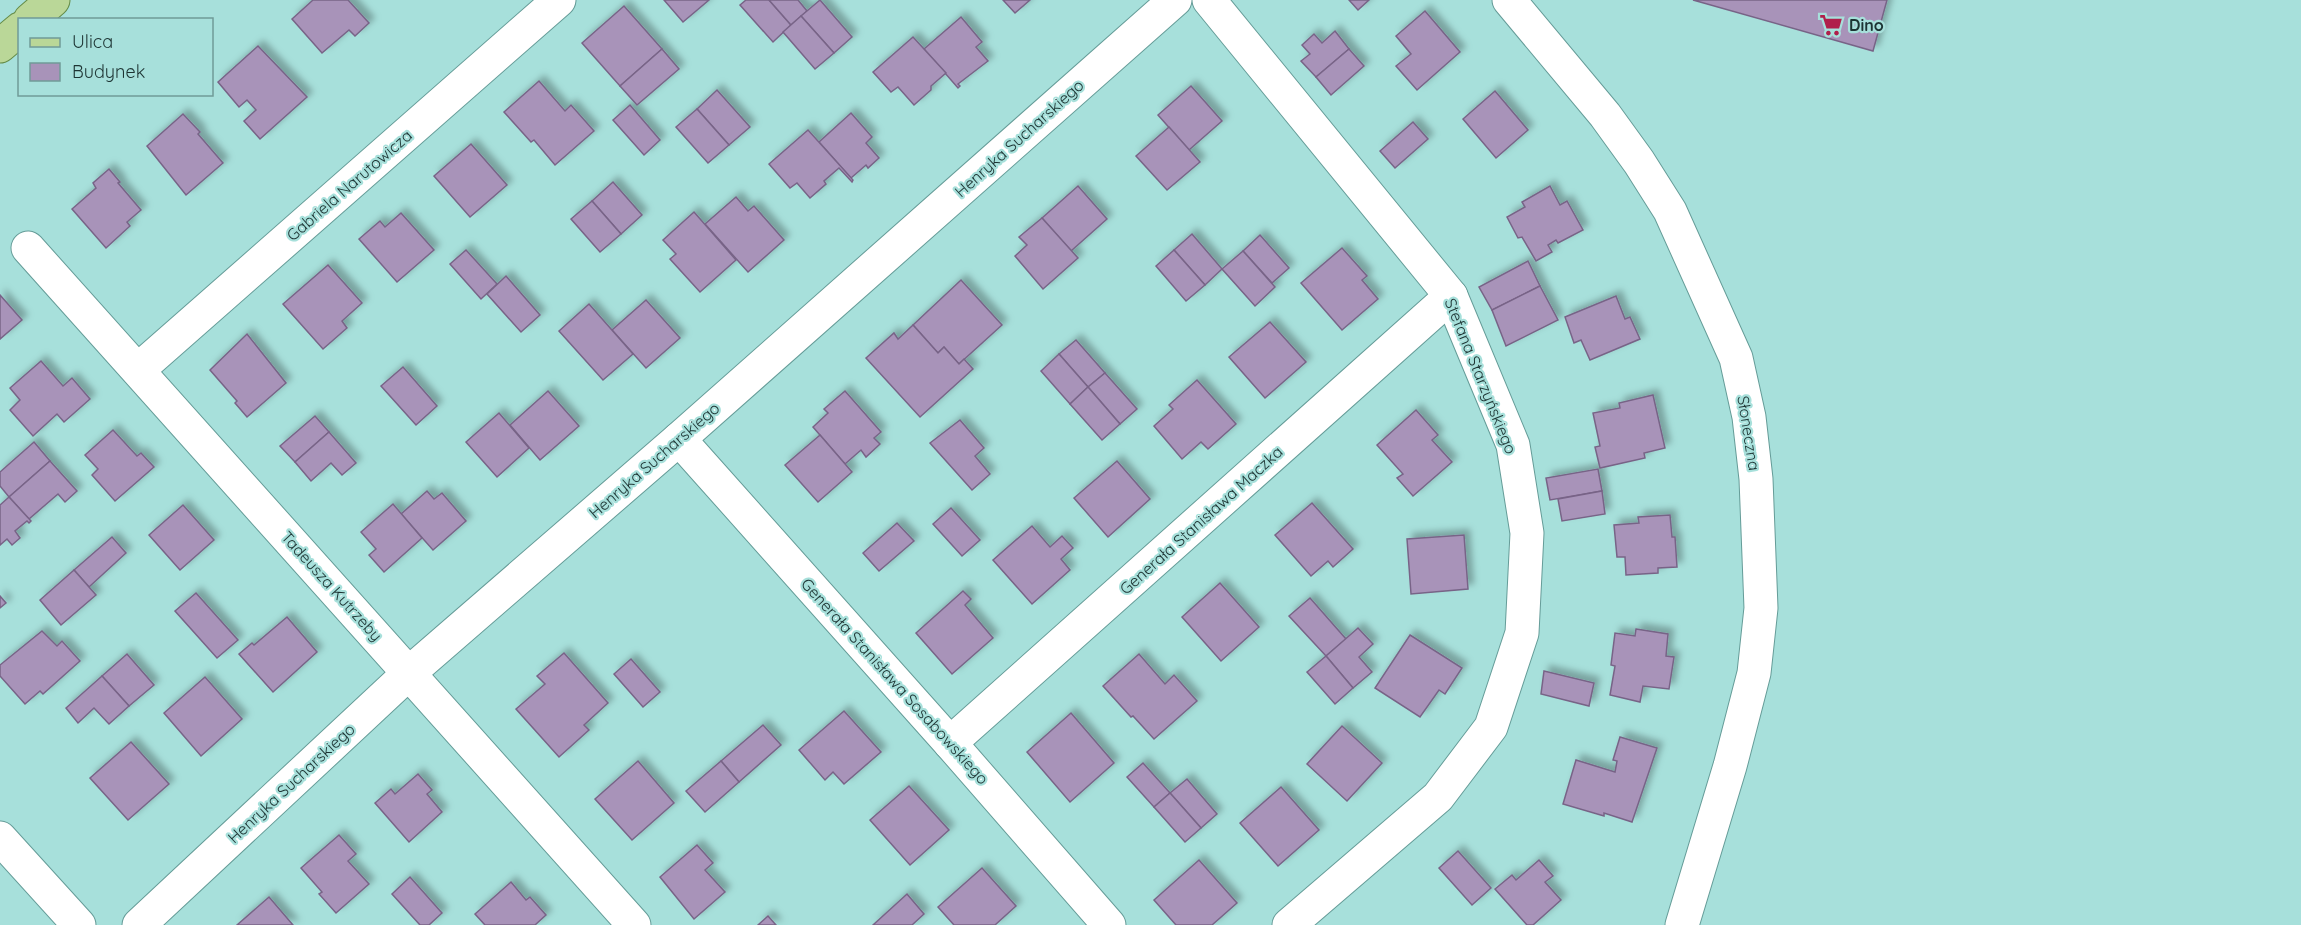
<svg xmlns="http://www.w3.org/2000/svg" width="2301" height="925" font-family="Quicksand,sans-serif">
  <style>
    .building { fill: #a893b9; stroke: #786487; stroke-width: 1.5; filter: url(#shadow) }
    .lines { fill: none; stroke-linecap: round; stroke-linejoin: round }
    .minor-casing { stroke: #659c98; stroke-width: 35 }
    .major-casing { stroke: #658c48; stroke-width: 35 }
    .minor { stroke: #fff; stroke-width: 33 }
    .major { stroke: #bad798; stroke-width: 33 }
    .labels { text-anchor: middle; stroke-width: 4.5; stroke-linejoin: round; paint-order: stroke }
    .poi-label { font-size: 16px; font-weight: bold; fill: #1d3433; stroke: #a7e0db; text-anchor: start }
    .street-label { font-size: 16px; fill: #1d3433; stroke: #a7e0db }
  </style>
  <defs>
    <filter id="shadow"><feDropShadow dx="5.5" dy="-5.5" stdDeviation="3" flood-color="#0004"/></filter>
  </defs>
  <rect width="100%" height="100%" fill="#a7e0db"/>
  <g class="building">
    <path d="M313 0H348L369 23 355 36 349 30 322 53 292 19Z"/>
    <path d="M664 0H709L683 22Z"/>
    <path d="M746 0H769L791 25 773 42 740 5Z"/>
    <path d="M769 0H798L807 11 791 25Z"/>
    <path d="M820 0 852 37 834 53 801 16Z"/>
    <path d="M1003 0H1030L1015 13Z"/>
    <path d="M1349 0H1369L1358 10Z"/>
    <path d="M1693 0H1887L1873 51Z"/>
    <path d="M624 6 662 49 620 86 582 43Z"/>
    <path d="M1425 11 1460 52 1417 90 1396 66 1411 54 1396 36Z"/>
    <path d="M801 16 834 53 815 69 783 32Z"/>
    <path d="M961 17 982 42 976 47 988 61 958 84 960 86 958 88 924 49Z"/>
    <path d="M1335 31 1349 49 1316 77 1301 61 1310 54 1302 45 1314 34 1322 43Z"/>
    <path d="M913 37 946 73 931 86V90L914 105 898 87 891 92 873 72Z"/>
    <path d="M258 46 307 97 260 139 244 121 256 110 247 100 239 107 218 82Z"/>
    <path d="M662 49 679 69 637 105 620 86Z"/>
    <path d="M1349 49 1364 66 1331 95 1316 77Z"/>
    <path d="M539 81 565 111 571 105 594 131 555 165 534 140 531 142 504 112Z"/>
    <path d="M1191 86 1222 121 1189 150 1158 115Z"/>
    <path d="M717 90 750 127 729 145 697 109Z"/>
    <path d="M1495 91 1528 130 1496 158 1463 119Z"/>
    <path d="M630 105 660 140 644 155 613 120Z"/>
    <path d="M697 109 729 145 708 163 676 127Z"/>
    <path d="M851 113 872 137 866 143 879 158 868 168 866 165 851 178 819 142Z"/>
    <path d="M183 114 200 132 198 134 223 163 186 195 147 146Z"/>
    <path d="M1413 122 1428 139 1395 168 1380 151Z"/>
    <path d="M1169 127 1200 162 1167 190 1136 156Z"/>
    <path d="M808 130 853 180 852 182 839 168 824 181 826 184 810 198 797 183 790 188 769 164Z"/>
    <path d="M471 144 507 185 470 217 434 176Z"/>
    <path d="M109 169 120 182 118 183 141 210 127 222 130 226 106 248 72 209 96 188 93 183Z"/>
    <path d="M613 182 642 215 621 234 592 201Z"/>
    <path d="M1078 186 1107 219 1071 251 1042 218Z"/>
    <path d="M1550 186 1560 205 1567 201 1583 230 1558 243 1556 240 1548 245 1552 252 1536 261 1522 237 1518 238 1507 217 1525 207 1522 202Z"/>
    <path d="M736 197 748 211 754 206 784 240 748 272 705 224Z"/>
    <path d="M592 201 621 234 600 252 571 219Z"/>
    <path d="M694 212 736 260 700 292 670 259 676 254 663 240Z"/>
    <path d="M401 213 434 250 397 282 359 239 380 221 385 227Z"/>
    <path d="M1042 218 1078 258 1043 289 1015 256 1027 245 1019 237Z"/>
    <path d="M1192 234 1222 269 1205 285 1174 250Z"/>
    <path d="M1260 235 1289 268 1272 283 1243 251Z"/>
    <path d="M1342 248 1367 276 1362 280 1378 299 1342 330 1301 283Z"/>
    <path d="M466 250 497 284 481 299 450 264Z"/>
    <path d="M1174 250 1205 285 1186 301 1156 266Z"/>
    <path d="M1243 251 1275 287 1255 306 1222 269Z"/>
    <path d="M1528 261 1540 286 1492 310 1479 287Z"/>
    <path d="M328 265 362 303 342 321 347 328 323 349 283 304Z"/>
    <path d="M506 276 540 315 521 332 487 294Z"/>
    <path d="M961 280 1002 325 959 364 944 347 938 353 913 325Z"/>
    <path d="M1540 286 1558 320 1506 346 1492 310Z"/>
    <path d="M0 295 22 320 0 339Z"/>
    <path d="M1616 296 1625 319 1630 317 1640 339 1590 360 1581 340 1574 343 1565 317Z"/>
    <path d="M646 300 680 338 646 368 612 330Z"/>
    <path d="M589 304 633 354 603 380 559 331Z"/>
    <path d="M1270 322 1306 362 1265 398 1229 357Z"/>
    <path d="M913 325 938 353 944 347 959 364 964 359 973 369 920 417 866 358 894 333 898 339Z"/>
    <path d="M247 334 286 383 247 417 235 403 237 401 210 370Z"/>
    <path d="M1076 340 1105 373 1088 387 1059 354Z"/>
    <path d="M1059 354 1088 387 1070 404 1041 371Z"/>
    <path d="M41 361 63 386 72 378 90 399 64 422 57 414 33 436 10 410 20 400 10 388Z"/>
    <path d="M403 367 437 406 416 425 381 386Z"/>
    <path d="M1105 373 1137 409 1120 424 1088 387Z"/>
    <path d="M1197 380 1236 424 1208 449 1201 442 1182 459 1154 426 1173 409 1169 405Z"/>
    <path d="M1088 387 1120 424 1102 440 1070 404Z"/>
    <path d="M548 391 579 426 540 460 510 425Z"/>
    <path d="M845 391 881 432 874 438 880 444 866 457 861 450 845 464 813 427 828 413 824 409Z"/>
    <path d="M1653 395 1665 448 1644 453 1645 458 1600 468 1595 447 1600 446 1593 413 1620 408 1619 403Z"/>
    <path d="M1416 410 1438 435 1432 440 1452 462 1413 496 1397 478 1403 474 1377 445Z"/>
    <path d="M499 413 529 448 497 477 466 442Z"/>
    <path d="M315 416 329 432 295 462 280 446Z"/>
    <path d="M960 420 984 448 975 456 990 474 972 490 930 443Z"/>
    <path d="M113 430 137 456 141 453 154 467 115 501 92 475 98 469 85 455Z"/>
    <path d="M329 432 356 463 342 475 331 463 311 481 295 462Z"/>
    <path d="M820 435 852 472 818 502 785 465Z"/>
    <path d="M34 442 50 461 9 497 0 486V472Z"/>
    <path d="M50 461 77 491 65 502 58 494 29 519 9 497Z"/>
    <path d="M1117 461 1150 499 1108 537 1074 498Z"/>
    <path d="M1598 469 1602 491 1550 500 1546 478Z"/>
    <path d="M427 491 434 499 442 493 466 521 433 550 401 514Z"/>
    <path d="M1602 491 1605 514 1562 521 1558 499Z"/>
    <path d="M9 497 31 521 29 523 27 521 15 531 20 538 12 545 7 539 0 545V505Z"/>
    <path d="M1312 503 1353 549 1333 567 1328 561 1311 576 1275 535Z"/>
    <path d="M393 504 422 538 384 572 369 555 376 549 361 532Z"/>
    <path d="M183 505 214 540 180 570 149 535Z"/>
    <path d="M951 508 980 540 962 556 933 524Z"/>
    <path d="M1670 515 1672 537H1675L1677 567 1658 568V573L1626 575 1625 557H1617L1614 525 1639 523 1638 517Z"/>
    <path d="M897 523 914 541 879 571 863 553Z"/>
    <path d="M1032 526 1050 547 1062 536 1073 548 1061 559 1070 570 1032 604 993 560Z"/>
    <path d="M1464 535 1468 589 1411 594 1407 539Z"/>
    <path d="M112 537 126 553 89 587 74 570Z"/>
    <path d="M74 570 96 595 61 625 40 600Z"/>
    <path d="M1220 583 1259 627 1221 661 1182 617Z"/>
    <path d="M963 591 971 599 965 605 993 638 952 674 916 633Z"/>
    <path d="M196 593 238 640 217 658 175 611Z"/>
    <path d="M0 596 6 603 0 608Z"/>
    <path d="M1310 598 1346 639 1326 656 1289 616Z"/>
    <path d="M287 617 317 652 273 692 239 654 252 643 254 645Z"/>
    <path d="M1358 628 1373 644 1359 657 1372 672 1353 688 1326 656Z"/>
    <path d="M1636 629 1668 634 1666 656 1674 657 1669 689 1643 686 1640 702 1610 695 1615 666 1611 665 1615 633 1635 636Z"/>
    <path d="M42 631 57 646 62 641 80 661 43 694 40 691 25 704 0 676V665Z"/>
    <path d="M1410 635 1462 668 1445 694 1439 690 1420 717 1375 688Z"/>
    <path d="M564 653 608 703 584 725 589 730 559 757 516 709 545 684 537 676Z"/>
    <path d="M127 654 154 685 129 706 102 676Z"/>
    <path d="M1139 654 1165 684 1174 675 1197 701 1154 739 1133 716 1131 717 1103 686Z"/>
    <path d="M1326 656 1353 688 1335 704 1307 672Z"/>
    <path d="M631 659 660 692 643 707 614 674Z"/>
    <path d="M1544 671 1594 683 1589 706 1541 694Z"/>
    <path d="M102 676 129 706 109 724 94 708 78 723 66 708Z"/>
    <path d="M205 677 242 719 201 756 164 713Z"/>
    <path d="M844 711 881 752 844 784 833 772 825 780 799 750Z"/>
    <path d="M1071 713 1114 763 1070 802 1027 752Z"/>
    <path d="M763 725 781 745 739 782 721 761Z"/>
    <path d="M1342 726 1382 763 1347 801 1307 764Z"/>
    <path d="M1620 737 1657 748 1632 822 1604 813V816L1563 804 1576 760 1615 772 1617 761 1613 760Z"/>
    <path d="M131 742 169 784 128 820 90 778Z"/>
    <path d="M638 761 674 803 632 840 595 799Z"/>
    <path d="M721 761 739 782 705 812 686 791Z"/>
    <path d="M1143 763 1170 793 1154 807 1127 777Z"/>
    <path d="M418 774 432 790 427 794 442 812 409 842 375 803 391 789 395 794Z"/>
    <path d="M1187 779 1217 814 1201 828 1170 793Z"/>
    <path d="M909 786 949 830 910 865 870 820Z"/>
    <path d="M1281 787 1319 830 1278 866 1240 823Z"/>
    <path d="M1170 793 1201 828 1185 842 1154 807Z"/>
    <path d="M339 835 356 854 348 861 369 884 336 913 319 894 322 892 301 868Z"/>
    <path d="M697 845 713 863 705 870 725 892 694 919 660 877Z"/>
    <path d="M1458 851 1491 888 1472 905 1439 868Z"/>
    <path d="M1199 860 1237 903 1212 925H1176L1154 900Z"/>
    <path d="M1539 860 1553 876 1545 882 1561 900 1533 925H1527L1495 889 1512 875 1516 880Z"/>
    <path d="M982 868 1016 906 995 925H954L938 907Z"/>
    <path d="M410 877 442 913 429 925H420L392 894Z"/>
    <path d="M511 882 526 900 530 897 546 915 535 925H485L475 914Z"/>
    <path d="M907 894 924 914 912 925H873Z"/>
    <path d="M269 897 293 925H237Z"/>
    <path d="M768 916 776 925H758Z"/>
  </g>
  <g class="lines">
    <g class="minor-casing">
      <g id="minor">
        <path d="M1209 0 1451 296 1513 445 1527 533 1522 633 1491 727 1438 797 1289 925"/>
        <path d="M1509 0 1605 115 1639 162 1670 211 1736 358 1749 417 1756 479 1761 608 1754 673 1730 766 1682 925"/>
        <path d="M28 248 634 925"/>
        <path d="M138 370 559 0"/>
        <path d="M679 439 950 743 1109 925"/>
        <path d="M950 743 1451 296"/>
        <path d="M0 838 79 925"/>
        <path d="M139 925 409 673 679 439 1175 0"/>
      </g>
    </g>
    <g class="major-casing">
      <g id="major">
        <path d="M30 20 53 0"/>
        <path d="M0 46 20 29"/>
      </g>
    </g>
    <use href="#minor" class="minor"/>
    <use href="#major" class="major"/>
  </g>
  <defs>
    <g id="supermarket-bare" transform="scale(1.8)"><path d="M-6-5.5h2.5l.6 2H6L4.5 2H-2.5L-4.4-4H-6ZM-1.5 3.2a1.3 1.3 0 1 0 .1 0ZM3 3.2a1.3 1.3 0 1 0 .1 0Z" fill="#b01f4b" stroke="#a7e0db" stroke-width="2.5" paint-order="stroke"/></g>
  </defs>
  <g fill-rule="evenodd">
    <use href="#supermarket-bare" x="1831" y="25"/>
  </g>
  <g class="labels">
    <g class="poi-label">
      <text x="1849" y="31">Dino</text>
    </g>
    <g class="street-label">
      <text transform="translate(1019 138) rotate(-42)" y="6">Henryka Sucharskiego</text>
      <text transform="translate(349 185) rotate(-41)" y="6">Gabriela Narutowicza</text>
      <text transform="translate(1481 376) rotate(68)" y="6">Stefana Starzyńskiego</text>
      <text transform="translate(1749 433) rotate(81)" y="6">Słoneczna</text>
      <text transform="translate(654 460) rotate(-41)" y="6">Henryka Sucharskiego</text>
      <text transform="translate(1201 520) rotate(-42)" y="6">Generała Stanisława Maczka</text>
      <text transform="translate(332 586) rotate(48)" y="6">Tadeusza Kutrzeby</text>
      <text transform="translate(895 681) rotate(48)" y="6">Generała Stanisława Sosabowskiego</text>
      <text transform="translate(291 783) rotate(-43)" y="6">Henryka Sucharskiego</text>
    </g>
  </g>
  <rect x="18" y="18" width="195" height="78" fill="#a7e0db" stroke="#709b98" stroke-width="1.5"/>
  <rect x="30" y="38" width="30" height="9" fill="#bad798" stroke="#709b98" stroke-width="1.5"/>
  <text x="72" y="48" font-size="18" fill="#1d3433">Ulica</text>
  <rect x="30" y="63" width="30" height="18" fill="#a893b9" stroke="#709b98" stroke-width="1.5"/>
  <text x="72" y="78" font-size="18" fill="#1d3433">Budynek</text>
</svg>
